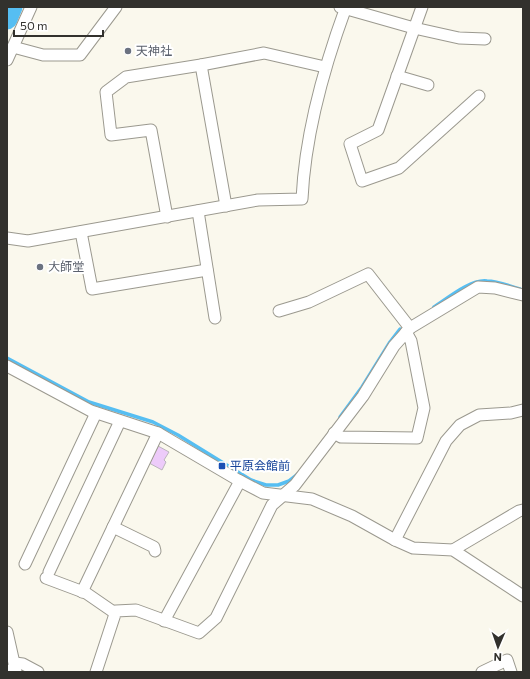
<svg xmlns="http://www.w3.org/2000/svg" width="530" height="679" font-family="Commissioner,'Noto Sans JP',sans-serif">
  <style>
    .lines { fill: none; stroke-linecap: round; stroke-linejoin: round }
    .stream { stroke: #56bef2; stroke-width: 3.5 }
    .river { stroke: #56bef2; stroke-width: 21 }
    .building { fill: #edcbfa; stroke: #bbb5bd }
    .minor-casing { stroke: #9b998f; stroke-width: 13 }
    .minor { stroke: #fff; stroke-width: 11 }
    .worship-dot { fill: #6b7280; stroke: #fff; stroke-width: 1.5 }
    .transit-dot { fill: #1a4fb4; stroke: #fff; stroke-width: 1.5 }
    .labels { text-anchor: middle; stroke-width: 4; stroke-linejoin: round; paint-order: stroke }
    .worship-label { font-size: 12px; fill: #5b616d; stroke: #fff; text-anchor: start }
    .transit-label { font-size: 12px; fill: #164399; stroke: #fff; text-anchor: start }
  </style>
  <rect width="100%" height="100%" fill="#faf8ed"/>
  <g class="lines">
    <g class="stream">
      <path d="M434 307C448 298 470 279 487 281 498 281 509 286 520 289"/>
      <path d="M7 358 89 402 153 422 178 435 251 480 266 485H278L289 481 298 474"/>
      <path d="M340 417 362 387 390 342 400 329"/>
    </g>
    <path class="river" d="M7 19 12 7"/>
  </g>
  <path class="building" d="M158 446 169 452 164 460 166 462 162 470 149 463Z"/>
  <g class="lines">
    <g class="minor-casing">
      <g id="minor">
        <path d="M340 7 414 28 459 38 485 39"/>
        <path d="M422 7 378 130 350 144 362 181 399 168 479 96"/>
        <path d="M13 47 43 55H80L116 7"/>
        <path d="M7 60 31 7"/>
        <path d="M201 65 226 206"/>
        <path d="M397 76 428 85"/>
        <path d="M198 211 215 318"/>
        <path d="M167 217 151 130 111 135 106 92 126 77 201 65 264 53 325 67"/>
        <path d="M81 232 92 289 207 270"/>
        <path d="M7 238 28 241 258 200 302 199C305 135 324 67 346 7"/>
        <path d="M279 311 309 302 368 274 410 328"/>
        <path d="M7 366 91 411 158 433 238 480 263 493 312 499 352 516 395 540 413 548 453 550 523 596"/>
        <path d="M334 433 341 437 417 438 424 408 411 341 406 332"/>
        <path d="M113 527 154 547 155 551"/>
        <path d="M395 540 446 441 460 425 479 415 511 413 523 410"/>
        <path d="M453 550 519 511 523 510"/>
        <path d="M25 564 96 413"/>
        <path d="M49 572 120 421"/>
        <path d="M46 578 86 593 115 613"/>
        <path d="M82 592 158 433"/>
        <path d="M164 621 240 481"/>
        <path d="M7 632 16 672"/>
        <path d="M15 663 23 664 38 672"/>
        <path d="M7 670 8 672"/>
        <path d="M96 672 116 611 136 610 199 633 216 618 272 505 295 485 363 396 394 346 410 328 478 287 495 288 523 295"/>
        <path d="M482 672 507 660 511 672"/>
      </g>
    </g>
    <use href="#minor" class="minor"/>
  </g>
  <g class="worship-dot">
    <circle cx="128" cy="51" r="4"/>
    <circle cx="40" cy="267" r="4"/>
  </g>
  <rect class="transit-dot" x="218" y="462" width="8" height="8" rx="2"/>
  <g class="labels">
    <g class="worship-label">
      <text x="136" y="55">天神社</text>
      <text x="48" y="271">大師堂</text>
    </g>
    <g class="transit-label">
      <text x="230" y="470">平原会館前</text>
    </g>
  </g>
  <rect width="530" height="679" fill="none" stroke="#32312d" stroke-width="16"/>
  <g transform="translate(498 647) rotate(182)" stroke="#ffffff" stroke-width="3" paint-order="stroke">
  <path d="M0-3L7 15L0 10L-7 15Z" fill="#32312d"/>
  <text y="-6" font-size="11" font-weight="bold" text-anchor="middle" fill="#32312d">N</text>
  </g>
  <path d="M14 30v6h89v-6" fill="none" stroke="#32312d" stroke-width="2"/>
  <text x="20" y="30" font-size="12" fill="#32312d" stroke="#ffffff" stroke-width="3" paint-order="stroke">50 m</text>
</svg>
